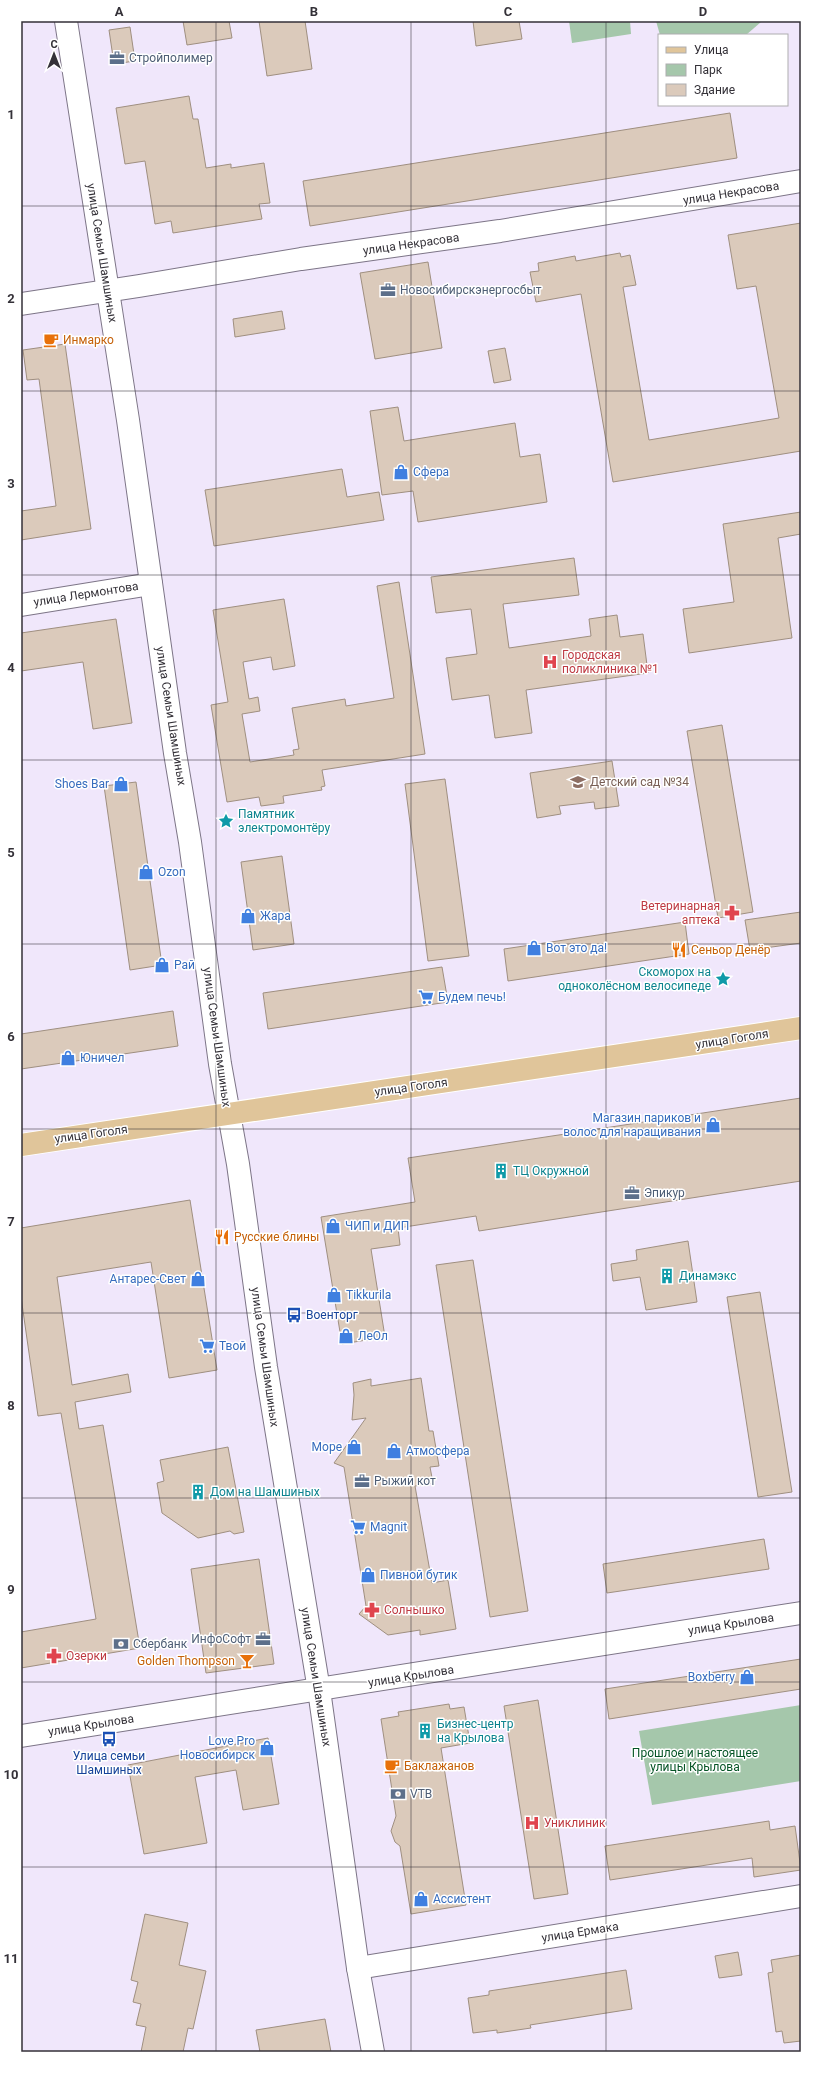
<svg xmlns="http://www.w3.org/2000/svg" width="822" height="2073" font-family="Roboto,sans-serif">
  <style>
    .green { fill: #a5c7ab }
    .building { fill: #dbcabb; stroke: #9f8f80 }
    .lines { fill: none; stroke-linecap: round; stroke-linejoin: round }
    .minor-casing { stroke: #7d7587; stroke-width: 24 }
    .major-casing { stroke: #fff; stroke-width: 24 }
    .minor { stroke: #fff; stroke-width: 22 }
    .major { stroke: #e0c59a; stroke-width: 22 }
    .grid { fill: none; stroke: #343138; stroke-width: 1; stroke-opacity: 0.55 }
    .labels { text-anchor: middle; stroke-width: 3; stroke-linejoin: round; paint-order: stroke }
    .service-label { font-size: 12px; fill: #4e5e75; stroke: #fff; text-anchor: start }
    .street-label { font-size: 12px; fill: #343138; stroke: #fff }
    .food-label { font-size: 12px; fill: #c56008; stroke: #fff; text-anchor: start }
    .shop-label { font-size: 12px; fill: #366cbe; stroke: #fff; text-anchor: start }
    .health-label { font-size: 12px; fill: #be3a42; stroke: #fff; text-anchor: start }
    .education-label { font-size: 12px; fill: #785e54; stroke: #fff; text-anchor: start }
    .culture-label { font-size: 12px; fill: #0d838f; stroke: #fff; text-anchor: start }
    .transit-label { font-size: 12px; fill: #164399; stroke: #fff; text-anchor: start }
    .park-label { font-size: 12px; fill: #055425; stroke: #fff }
    .neatline { fill: none; stroke: #343138; stroke-width: 1.5 }
    .grid-label { font-size: 13px; text-anchor: middle; font-weight: bold; fill: #343138 }
  </style>
  <rect width="100%" height="100%" fill="#f0e7fb"/>
  <g class="green">
    <path d="M569 21H630L631 34 572 43Z"/>
    <path d="M656 21H760L761 22 746 35H660Z"/>
    <path d="M801 1705V1781L652 1805 639 1731Z"/>
  </g>
  <g class="building">
    <path d="M183 21H229L232 38 187 45Z"/>
    <path d="M259 21H305L312 69 267 76Z"/>
    <path d="M473 21H519L522 39 476 46Z"/>
    <path d="M130 27 135 61 114 64 109 30Z"/>
    <path d="M189 96 193 119H198L206 168 231 164V168L264 163 270 203 259 204 262 219 173 233 171 221 155 224 145 161 125 164 116 108Z"/>
    <path d="M730 113 737 158 310 226 303 181Z"/>
    <path d="M801 223V451L613 482 581 294 536 302 530 272 539 271 538 263 575 256 576 261 620 253 621 257 630 255 636 285 623 287 649 440 779 418 756 286 737 289 728 235Z"/>
    <path d="M428 262 442 348 375 359 360 273Z"/>
    <path d="M282 311 285 329 235 337 233 319Z"/>
    <path d="M65 344 91 529 21 540V511L56 506 39 379 27 380 23 350Z"/>
    <path d="M505 348 511 380 494 383 488 351Z"/>
    <path d="M398 407 404 441 515 423 520 457 540 454 547 502 418 522 413 491 382 495 370 411Z"/>
    <path d="M342 469 347 497 379 492 384 520 214 546 205 490Z"/>
    <path d="M801 512V534L778 538 792 638 689 653 683 609 734 602 723 524Z"/>
    <path d="M574 558 579 595 503 604 509 648 591 636 589 619 617 615 620 637 643 634 648 673 526 690 532 733 495 738 489 695 452 700 446 658 477 654 471 609 436 613 431 577Z"/>
    <path d="M399 582 425 754 322 770 325 786 321 787 322 790 283 796 284 803 261 806 259 797 227 802 211 705 228 702 213 610 284 599 295 666 273 670 271 657 243 662 249 699 258 697 260 711 242 714 250 762 294 755 293 750 299 749 292 708 345 699 346 706 394 698 377 586Z"/>
    <path d="M116 619 132 723 93 729 83 662 21 671V633Z"/>
    <path d="M722 725 753 912 718 918 687 731Z"/>
    <path d="M612 761 619 806 595 809 594 802 559 806 561 814 537 818 530 773Z"/>
    <path d="M445 779 469 956 428 961 405 784Z"/>
    <path d="M136 782 162 965 130 970 104 786Z"/>
    <path d="M282 856 294 944 253 950 241 862Z"/>
    <path d="M801 912V943L750 950 745 920Z"/>
    <path d="M685 922 689 954 508 981 504 949Z"/>
    <path d="M442 967 448 1002 268 1029 263 993Z"/>
    <path d="M173 1011 178 1046 21 1069V1034Z"/>
    <path d="M801 1098V1181L479 1231 476 1216 398 1228 400 1245 371 1249 385 1337 342 1344 321 1217 415 1202 408 1158Z"/>
    <path d="M190 1200 217 1370 169 1378 151 1262 57 1277 72 1385 128 1374 131 1392 75 1402 79 1429 103 1425 140 1648 21 1668V1632L96 1619 61 1413 38 1416 21 1297V1228Z"/>
    <path d="M688 1241 697 1302 646 1310 640 1277 613 1281 611 1264 637 1260 636 1250Z"/>
    <path d="M473 1260 528 1611 490 1617 436 1265Z"/>
    <path d="M760 1292 792 1492 758 1497 727 1297Z"/>
    <path d="M421 1378 429 1431H433L439 1466 430 1467 433 1483 415 1486 432 1583 448 1580 456 1629 420 1635V1630L388 1635 359 1614 366 1606 344 1467 334 1463 366 1418 352 1420 354 1395 353 1383 371 1379V1386Z"/>
    <path d="M228 1447 244 1532 234 1534 230 1531 198 1538 162 1513 157 1483 164 1481 160 1460Z"/>
    <path d="M764 1539 769 1569 607 1593 603 1564Z"/>
    <path d="M259 1559 274 1664 206 1673 191 1569Z"/>
    <path d="M801 1659V1689L609 1719 605 1689Z"/>
    <path d="M538 1700 568 1894 534 1899 504 1706Z"/>
    <path d="M449 1704 450 1709 464 1707 470 1743 441 1748 466 1905 411 1914 400 1846 395 1842 391 1831 396 1816 381 1719 399 1716 398 1712Z"/>
    <path d="M268 1738 279 1804 243 1810 236 1770 195 1777 207 1843 144 1854 128 1765Z"/>
    <path d="M769 1821 770 1830 795 1826 801 1870 754 1877 752 1858 610 1880 605 1846Z"/>
    <path d="M145 1914 188 1923 179 1965 206 1971 193 2029 188 2028 183 2052H141L146 2027 136 2025 141 2004 133 2002 138 1982 131 1980Z"/>
    <path d="M738 1952 742 1975 719 1978 715 1956Z"/>
    <path d="M801 1955V2041L784 2043 782 2031 776 2032 768 1973 773 1972 771 1960Z"/>
    <path d="M626 1970 632 2009 530 2025 531 2028 497 2033V2030L473 2033 468 1998 489 1995V1991Z"/>
    <path d="M325 2019 331 2052H260L256 2030Z"/>
  </g>
  <g class="lines">
    <g class="minor-casing">
      <g id="minor">
        <path d="M66 21 128 420 175 753 190 842 220 1064 238 1164 266 1367 319 1690 358 1968 373 2052"/>
        <path d="M21 304 139 286 301 259 500 231 801 181"/>
        <path d="M21 605 151 584"/>
        <path d="M21 1736 801 1613"/>
        <path d="M358 1968 801 1896"/>
      </g>
    </g>
    <g class="major-casing">
      <path id="major" d="M21 1145 801 1028"/>
    </g>
    <use href="#minor" class="minor"/>
    <use href="#major" class="major"/>
  </g>
  <path class="grid" d="M216 21V2052M411 21V2052M606 21V2052M21 206H801M21 391H801M21 575H801M21 760H801M21 944H801M21 1129H801M21 1313H801M21 1498H801M21 1682H801M21 1867H801"/>
  <defs>
    <g id="office-bare" transform="scale(1.2)"><path d="M-6-3h4V-5.5h4V-3h4V5H-6ZM-1-4.5V-3h2v-1.5ZM-6 0V1H6V0Z" fill="#5c6f8a" stroke="#fff" stroke-width="2.5" paint-order="stroke"/></g>
    <g id="cafe-bare" transform="scale(1.2)"><path d="M-5.5-4.5H6V0H3Q3 3.5 0 3.5H-2.5Q-5.5 3.5-5.5 0ZM3-3.2v2h1.7v-2ZM-6 4.5H4V6H-6Z" fill="#e8710a" stroke="#fff" stroke-width="2.5" paint-order="stroke"/></g>
    <g id="shop-bare" transform="scale(1.2)"><path d="M-5-2.5h2.3a2.7 3.5 0 0 1 5.4 0H5L5.5 6h-11ZM-1.5-2.5h3a1.5 2.3 0 0 0-3 0Z" fill="#3f7fe0" stroke="#fff" stroke-width="2.5" paint-order="stroke"/></g>
    <g id="hospital-bare" transform="scale(1.2)"><path d="M-5-5h3v3.5h4V-5h3V5h-3V1.5h-4V5h-3Z" fill="#e0444e" stroke="#fff" stroke-width="2.5" paint-order="stroke"/></g>
    <g id="school-bare" transform="scale(1.2)"><path d="M0-5L7-2L0 1L-7-2ZM-4 1L0 2.5L4 1V4Q0 6-4 4Z" fill="#8d6e63" stroke="#fff" stroke-width="2.5" paint-order="stroke"/></g>
    <g id="sight-bare" transform="scale(1.2)"><path d="M0-6L1.8-2.2L6-1.7L2.9 1.2L3.7 5.4L0 3.3L-3.7 5.4L-2.9 1.2L-6-1.7L-1.8-2.2Z" fill="#0f9aa8" stroke="#fff" stroke-width="2.5" paint-order="stroke"/></g>
    <g id="pharmacy-bare" transform="scale(1.2)"><path d="M-2-6h4v4h4v4h-4v4h-4v-4h-4v-4h4Z" fill="#e0444e" stroke="#fff" stroke-width="2.5" paint-order="stroke"/></g>
    <g id="restaurant-bare" transform="scale(1.2)"><path d="M-5-6h1v4h1v-4h1v4h1v-4h1v5L-1.5 .5V6h-2V.5L-5-1ZM5-6V6H3V1.5H1.5Q1.5-4 5-6Z" fill="#e8710a" stroke="#fff" stroke-width="2.5" paint-order="stroke"/></g>
    <g id="supermarket-bare" transform="scale(1.2)"><path d="M-6-5.5h2.5l.6 2H6L4.5 2H-2.5L-4.4-4H-6ZM-1.5 3.2a1.3 1.3 0 1 0 .1 0ZM3 3.2a1.3 1.3 0 1 0 .1 0Z" fill="#3f7fe0" stroke="#fff" stroke-width="2.5" paint-order="stroke"/></g>
    <g id="building-bare" transform="scale(1.2)"><path d="M-4-6H4V6H1V3H-1V6H-4ZM-2.5-4.3h1.7v1.8h-1.7ZM.8-4.3h1.7v1.8H.8ZM-2.5-1h1.7V.8h-1.7ZM.8-1h1.7V.8H.8Z" fill="#0f9aa8" stroke="#fff" stroke-width="2.5" paint-order="stroke"/></g>
    <g id="bus-bare" transform="scale(1.2)"><path d="M-5-6H5V4H4V6H2V4H-2V6H-4V4H-5ZM-3.5-4V0h7V-4ZM-3.5 1.2v1.5H-2V1.2ZM2 1.2v1.5H3.5V1.2Z" fill="#1a4fb4" stroke="#fff" stroke-width="2.5" paint-order="stroke"/></g>
    <g id="bank-bare" transform="scale(1.2)"><path d="M-6-4H6V4H-6ZM0-2.3a2.3 2.3 0 1 0 0 4.6a2.3 2.3 0 1 0 0-4.6Z" fill="#5c6f8a" stroke="#fff" stroke-width="2.5" paint-order="stroke"/></g>
    <g id="bar-bare" transform="scale(1.2)"><path d="M-6-5H6L.8 .8V4.5H3.5V6h-7V4.5H-.8V.8Z" fill="#e8710a" stroke="#fff" stroke-width="2.5" paint-order="stroke"/></g>
  </defs>
  <g fill-rule="evenodd">
    <use href="#office-bare" x="117" y="58"/>
    <use href="#office-bare" x="388" y="290"/>
    <use href="#cafe-bare" x="51" y="340"/>
    <use href="#shop-bare" x="401" y="472"/>
    <use href="#hospital-bare" x="550" y="662"/>
    <use href="#school-bare" x="578" y="782"/>
    <use href="#shop-bare" x="121" y="784"/>
    <use href="#sight-bare" x="226" y="821"/>
    <use href="#shop-bare" x="146" y="872"/>
    <use href="#pharmacy-bare" x="732" y="913"/>
    <use href="#shop-bare" x="248" y="916"/>
    <use href="#shop-bare" x="534" y="948"/>
    <use href="#restaurant-bare" x="679" y="950"/>
    <use href="#shop-bare" x="162" y="965"/>
    <use href="#sight-bare" x="723" y="979"/>
    <use href="#supermarket-bare" x="426" y="997"/>
    <use href="#shop-bare" x="68" y="1058"/>
    <use href="#shop-bare" x="713" y="1125"/>
    <use href="#building-bare" x="501" y="1171"/>
    <use href="#office-bare" x="632" y="1193"/>
    <use href="#shop-bare" x="333" y="1226"/>
    <use href="#restaurant-bare" x="222" y="1237"/>
    <use href="#building-bare" x="667" y="1276"/>
    <use href="#shop-bare" x="198" y="1279"/>
    <use href="#shop-bare" x="334" y="1295"/>
    <use href="#bus-bare" x="294" y="1315"/>
    <use href="#shop-bare" x="346" y="1336"/>
    <use href="#supermarket-bare" x="207" y="1346"/>
    <use href="#shop-bare" x="354" y="1447"/>
    <use href="#shop-bare" x="394" y="1451"/>
    <use href="#office-bare" x="362" y="1481"/>
    <use href="#building-bare" x="198" y="1492"/>
    <use href="#supermarket-bare" x="358" y="1527"/>
    <use href="#shop-bare" x="368" y="1575"/>
    <use href="#pharmacy-bare" x="372" y="1610"/>
    <use href="#office-bare" x="263" y="1639"/>
    <use href="#bank-bare" x="121" y="1644"/>
    <use href="#pharmacy-bare" x="54" y="1656"/>
    <use href="#bar-bare" x="247" y="1661"/>
    <use href="#shop-bare" x="747" y="1677"/>
    <use href="#building-bare" x="425" y="1731"/>
    <use href="#bus-bare" x="109" y="1739"/>
    <use href="#shop-bare" x="267" y="1748"/>
    <use href="#cafe-bare" x="392" y="1766"/>
    <use href="#bank-bare" x="398" y="1794"/>
    <use href="#hospital-bare" x="532" y="1823"/>
    <use href="#shop-bare" x="421" y="1899"/>
  </g>
  <g class="labels">
    <g class="service-label">
      <text x="129" y="62">Стройполимер</text>
      <text x="400" y="294">Новосибирскэнергосбыт</text>
      <text x="644" y="1197">Эпикур</text>
      <text x="374" y="1485">Рыжий кот</text>
      <text x="251" y="1643" text-anchor="end">ИнфоСофт</text>
      <text x="133" y="1648">Сбербанк</text>
      <text x="410" y="1798">VTB</text>
    </g>
    <g class="street-label">
      <text transform="translate(731 193) rotate(-9)" y="4">улица Некрасова</text>
      <text transform="translate(411 244) rotate(-8)" y="4">улица Некрасова</text>
      <text transform="translate(102 253) rotate(81)" y="4">улица Семьи Шамшиных</text>
      <text transform="translate(86 594) rotate(-9)" y="4">улица Лермонтова</text>
      <text transform="translate(171 716) rotate(81)" y="4">улица Семьи Шамшиных</text>
      <text transform="translate(217 1037) rotate(82)" y="4">улица Семьи Шамшиных</text>
      <text transform="translate(732 1039) rotate(-9)" y="4">улица Гоголя</text>
      <text transform="translate(411 1087) rotate(-8)" y="4">улица Гоголя</text>
      <text transform="translate(91 1134) rotate(-8)" y="4">улица Гоголя</text>
      <text transform="translate(265 1357) rotate(82)" y="4">улица Семьи Шамшиных</text>
      <text transform="translate(731 1624) rotate(-9)" y="4">улица Крылова</text>
      <text transform="translate(411 1676) rotate(-9)" y="4">улица Крылова</text>
      <text transform="translate(316 1677) rotate(81)" y="4">улица Семьи Шамшиных</text>
      <text transform="translate(91 1725) rotate(-9)" y="4">улица Крылова</text>
      <text transform="translate(580 1932) rotate(-9)" y="4">улица Ермака</text>
    </g>
    <g class="food-label">
      <text x="63" y="344">Инмарко</text>
      <text x="691" y="954">Сеньор Денёр</text>
      <text x="234" y="1241">Русские блины</text>
      <text x="235" y="1665" text-anchor="end">Golden Thompson</text>
      <text x="404" y="1770">Баклажанов</text>
    </g>
    <g class="shop-label">
      <text x="413" y="476">Сфера</text>
      <text x="109" y="788" text-anchor="end">Shoes Bar</text>
      <text x="158" y="876">Ozon</text>
      <text x="260" y="920">Жара</text>
      <text x="546" y="952">Вот это да!</text>
      <text x="174" y="969">Рай</text>
      <text x="438" y="1001">Будем печь!</text>
      <text x="80" y="1062">Юничел</text>
      <text x="701" y="1122" text-anchor="end">Магазин париков и<tspan x="701" dy="14">волос для наращивания</tspan></text>
      <text x="345" y="1230">ЧИП и ДИП</text>
      <text x="186" y="1283" text-anchor="end">Антарес-Свет</text>
      <text x="346" y="1299">Tikkurila</text>
      <text x="358" y="1340">ЛеОл</text>
      <text x="219" y="1350">Твой</text>
      <text x="342" y="1451" text-anchor="end">Море</text>
      <text x="406" y="1455">Атмосфера</text>
      <text x="370" y="1531">Magnit</text>
      <text x="380" y="1579">Пивной бутик</text>
      <text x="735" y="1681" text-anchor="end">Boxberry</text>
      <text x="255" y="1745" text-anchor="end">Love Pro<tspan x="255" dy="14">Новосибирск</tspan></text>
      <text x="433" y="1903">Ассистент</text>
    </g>
    <g class="health-label">
      <text x="562" y="659">Городская<tspan x="562" dy="14">поликлиника №1</tspan></text>
      <text x="720" y="910" text-anchor="end">Ветеринарная<tspan x="720" dy="14">аптека</tspan></text>
      <text x="384" y="1614">Солнышко</text>
      <text x="66" y="1660">Озерки</text>
      <text x="544" y="1827">Униклиник</text>
    </g>
    <g class="education-label">
      <text x="590" y="786">Детский сад №34</text>
    </g>
    <g class="culture-label">
      <text x="238" y="818">Памятник<tspan x="238" dy="14">электромонтёру</tspan></text>
      <text x="711" y="976" text-anchor="end">Скоморох на<tspan x="711" dy="14">одноколёсном велосипеде</tspan></text>
      <text x="513" y="1175">ТЦ Окружной</text>
      <text x="679" y="1280">Динамэкс</text>
      <text x="210" y="1496">Дом на Шамшиных</text>
      <text x="437" y="1728">Бизнес-центр<tspan x="437" dy="14">на Крылова</tspan></text>
    </g>
    <g class="transit-label">
      <text x="306" y="1319">Военторг</text>
      <text x="109" y="1760" text-anchor="middle">Улица семьи<tspan x="109" dy="14">Шамшиных</tspan></text>
    </g>
    <g class="park-label">
      <text x="695" y="1757">Прошлое и настоящее<tspan x="695" dy="14">улицы Крылова</tspan></text>
    </g>
  </g>
  <rect width="822" height="2073" fill="none" stroke="#ffffff" stroke-width="44"/>
  <rect x="658" y="34" width="130" height="72" fill="#ffffff" stroke="#aeadaf"/>
  <rect x="666" y="47" width="20" height="6" fill="#e0c59a" stroke="#aeadaf"/>
  <text x="694" y="54" font-size="12" fill="#343138">Улица</text>
  <rect x="666" y="64" width="20" height="12" fill="#a5c7ab" stroke="#aeadaf"/>
  <text x="694" y="74" font-size="12" fill="#343138">Парк</text>
  <rect x="666" y="84" width="20" height="12" fill="#dbcabb" stroke="#aeadaf"/>
  <text x="694" y="94" font-size="12" fill="#343138">Здание</text>
  <g transform="translate(54 54)" stroke="#ffffff" stroke-width="3" paint-order="stroke">
  <path d="M0-3L7 15L0 10L-7 15Z" fill="#343138"/>
  <text y="-6" font-size="11" font-weight="bold" text-anchor="middle" fill="#343138">С</text>
  </g>
  <rect x="22" y="22" width="778" height="2029" class="neatline"/>
  <g class="grid-label">
    <text x="119" y="16">A</text>
    <text x="314" y="16">B</text>
    <text x="508" y="16">C</text>
    <text x="703" y="16">D</text>
    <text x="11" y="119">1</text>
    <text x="11" y="303">2</text>
    <text x="11" y="488">3</text>
    <text x="11" y="672">4</text>
    <text x="11" y="857">5</text>
    <text x="11" y="1041">6</text>
    <text x="11" y="1226">7</text>
    <text x="11" y="1410">8</text>
    <text x="11" y="1594">9</text>
    <text x="11" y="1779">10</text>
    <text x="11" y="1963">11</text>
  </g>
</svg>
